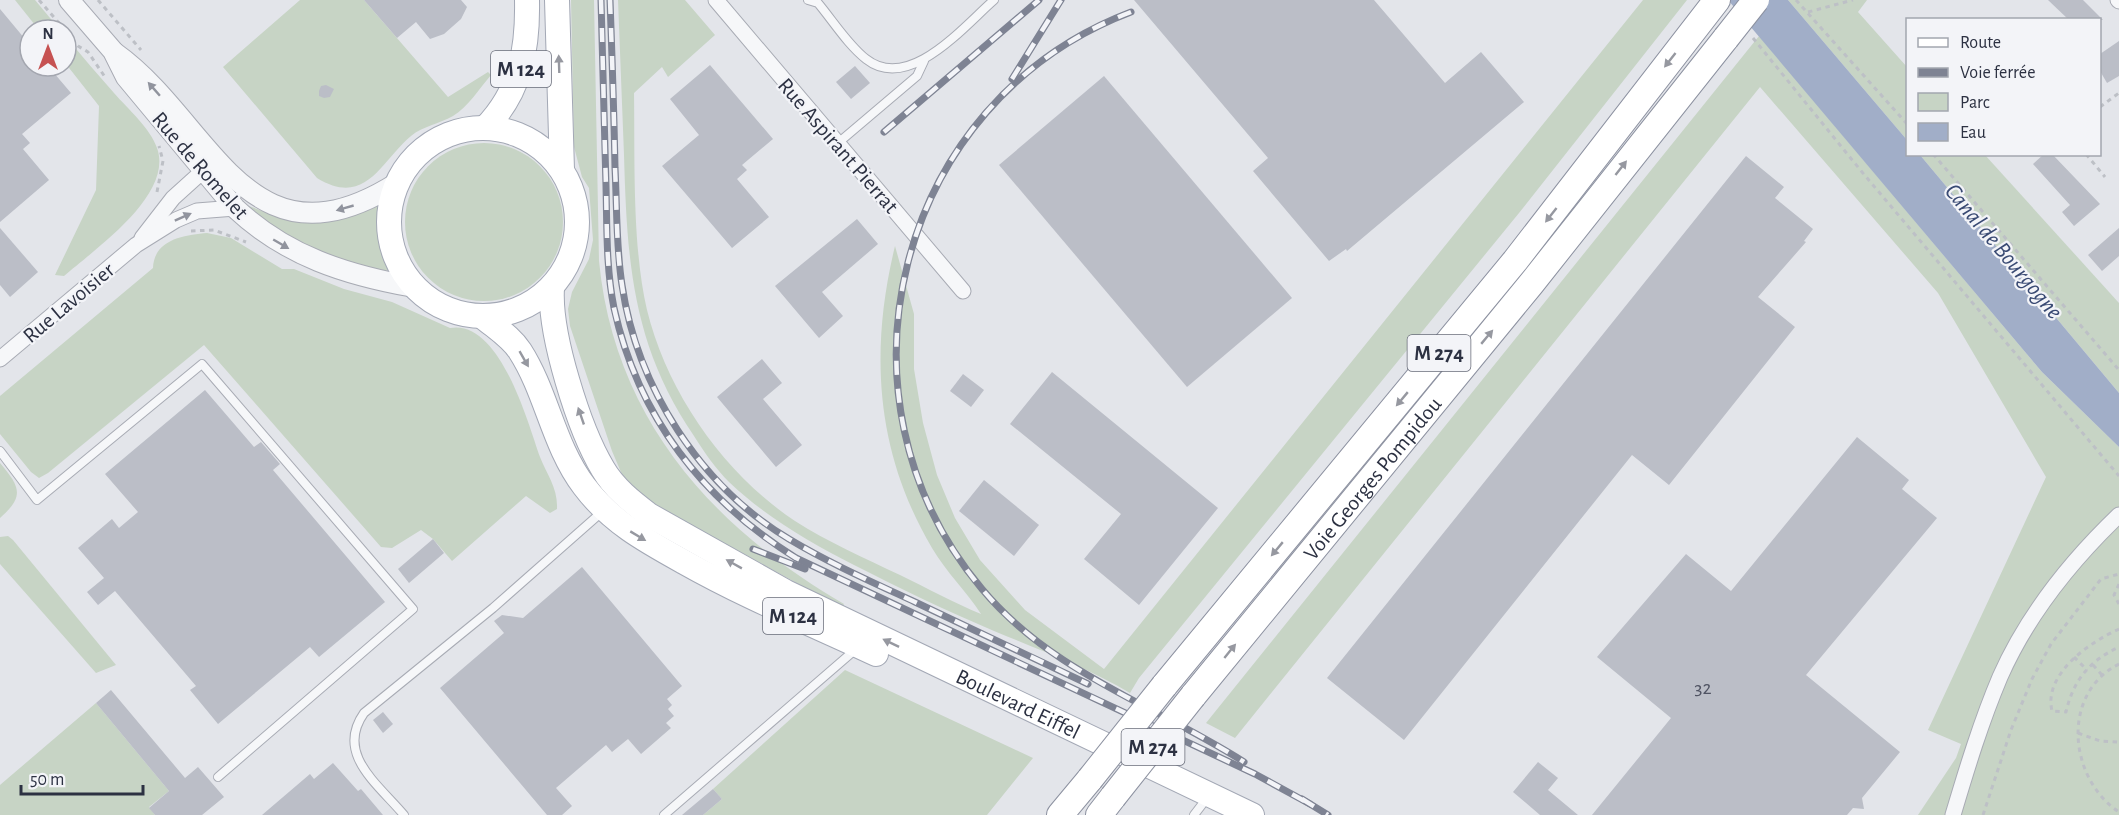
<svg xmlns="http://www.w3.org/2000/svg" width="2119" height="815" font-family="'Alegreya Sans',sans-serif">
  <style>
    .green { fill: #c7d4c5 }
    .water { fill: #a1aec8 }
    .building { fill: #bbbec7 }
    .lines { fill: none; stroke-linecap: round; stroke-linejoin: round }
    .service-casing { stroke: #a8abb4; stroke-width: 10 }
    .minor-casing { stroke: #a8abb4; stroke-width: 17 }
    .tertiary-casing { stroke: #a8abb4; stroke-width: 22 }
    .primary-casing { stroke: #a3a8b5; stroke-width: 26 }
    .trunk-casing { stroke: #8c91a0; stroke-width: 28 }
    .path { stroke: #bdc0c6; stroke-width: 3; stroke-dasharray: 4.5 4.5; stroke-linecap: butt }
    .service { stroke: #f6f7f9; stroke-width: 8 }
    .minor { stroke: #f6f7f9; stroke-width: 15 }
    .tertiary { stroke: #f6f7f9; stroke-width: 20 }
    .primary { stroke: #fff; stroke-width: 24 }
    .trunk { stroke: #fff; stroke-width: 26 }
    .rail-casing { stroke: #7e8393; stroke-width: 7 }
    .rail { stroke: #f3f4f8; stroke-width: 4.5; stroke-dasharray: 14; stroke-linecap: butt }
    .trunk-bridge-casing { stroke: #8c91a0; stroke-width: 28; stroke-linecap: butt }
    .trunk-bridge { stroke: #fff; stroke-width: 26 }
    .oneway { fill: #9698a0 }
    .oneway2 { fill: #91949e }
    .labels { text-anchor: middle; stroke-width: 4.5; stroke-linejoin: round; paint-order: stroke }
    .number-label { font-size: 20px; fill: #505463 }
    .shield { fill: #f3f4f8; stroke: #686c79; stroke-width: 1.5 }
    .shield-label { font-size: 21px; font-weight: bold; fill: #2c3142 }
    .street-label { font-size: 22px; fill: #2c3142; stroke: #f3f4f8 }
    .water-label { font-size: 24px; font-style: italic; fill: #394a73; stroke: #f3f4f8 }
  </style>
  <rect width="100%" height="100%" fill="#e3e5ea"/>
  <g class="green">
    <path d="M15 0H35L60 30H39Z"/>
    <path d="M300 0H364L448 97 488 72 491 75C479 89 468 107 453 116 439 124 423 126 411 136 381 161 366 208 317 178L223 67Z"/>
    <path d="M571 0H594L599 261C614 417 711 527 844 604L842 608 644 499 626 484 612 451 570 326 568 309 572 292 589 259 593 240 589 188 582 177 574 147Z"/>
    <path d="M618 0H685L715 35 668 77 662 67 634 93C635 159 632 246 647 310 667 392 724 474 795 521 828 542 864 558 900 575 927 588 954 603 981 614 967 592 946 572 932 548 876 453 869 353 895 246L914 314V369L923 423 937 475 955 518 980 560 1025 610 1104 669 1643 0H1687L1519 213 1139 678 1130 693C1086 667 1040 650 994 631 947 611 899 588 854 565 809 542 766 517 729 482 716 469 704 452 694 436 632 345 627 261 624 155 622 103 620 52 618 0Z"/>
    <path d="M1788 0H1867L1858 12 1907 67V140Z"/>
    <path d="M1759 36 2042 372 2119 447V815H1918L1956 758 1961 744 1928 730 2046 477 1938 293 1760 87 1235 738 1206 723Z"/>
    <path d="M66 37C82 56 98 75 114 93 128 109 150 128 157 148 174 195 95 249 64 276L55 275 96 190 99 106 66 64Z"/>
    <circle cx="484" cy="222" r="79"/>
    <path d="M1920 155H1985L2119 303V393Z"/>
    <path d="M238 202C291 222 324 231 378 206L381 251 390 271C331 264 284 237 238 202Z"/>
    <path d="M207 233 231 238 282 269H294L344 289 392 302 450 328C500 319 528 423 540 457 547 475 558 488 557 509L550 513 526 496 452 561 433 539 421 530 392 548 381 547 204 345 48 473 39 478 31 472 0 434V396L153 268C154 239 185 235 207 233Z"/>
    <path d="M0 463C20 487 25 496 0 518Z"/>
    <path d="M8 536 13 540 116 665 96 673 0 564V537Z"/>
    <path d="M845 670 1033 758 987 815H703L722 799 713 789Z"/>
    <path d="M96 703 169 791 149 807 155 815H0V785Z"/>
  </g>
  <path class="water" d="M1728 0H1788L1907 140 1908 154 1920 155 2119 393V447L2042 372Z"/>
  <g class="building">
    <path d="M364 0H461L467 7 461 19 444 34 430 39 416 22 397 38Z"/>
    <path d="M1134 0H1374L1445 83 1481 52 1524 102 1347 251 1346 249 1329 261 1253 171 1268 158Z"/>
    <path d="M2048 0H2083L2103 20H2069Z"/>
    <path d="M0 9 30 45V66H48L71 93 22 134 30 143 23 149 49 180 0 222Z"/>
    <path d="M2119 41V76L2107 83 2100 71V54Z"/>
    <path d="M710 65 773 139 742 165 747 170 737 179 769 217 732 248 662 166 699 135 670 99Z"/>
    <path d="M855 66 870 83 851 99 836 82Z"/>
    <path d="M1104 76 1292 298 1187 387 999 165Z"/>
    <path d="M326 85 334 89 330 97 324 98 319 96V91L321 86Z"/>
    <path d="M2044 154H2052L2100 204 2074 226 2062 212 2070 205 2033 164Z"/>
    <path d="M1746 156 1784 187 1775 198 1813 229 1804 241 1806 242 1758 297 1795 327 1669 485 1632 455 1404 740 1327 678Z"/>
    <path d="M857 219 878 244 822 292 843 316 819 338 775 286Z"/>
    <path d="M0 228 38 272 10 297 0 285Z"/>
    <path d="M2119 228V256L2102 271 2088 255Z"/>
    <path d="M762 359 782 383 763 399 802 445 776 467 717 397Z"/>
    <path d="M1052 372 1218 508 1139 605 1084 559 1121 514 1010 424Z"/>
    <path d="M963 374 984 390 971 407 950 391Z"/>
    <path d="M205 390 254 447 261 442 280 464 273 470 385 602 319 657 310 647 218 724 190 690 196 686 115 591 98 605 87 592 104 578 78 548 112 519 119 528 138 512 105 474Z"/>
    <path d="M1857 437 1909 480 1902 489 1937 518 1806 675 1900 752 1862 798 1864 809 1853 808 1847 815H1592L1671 718 1597 657 1686 554 1731 591Z"/>
    <path d="M984 480 1039 525 1014 556 959 511Z"/>
    <path d="M433 539 444 553 409 583 398 569Z"/>
    <path d="M582 567 682 686 667 699 672 705 668 709 674 716 666 723 671 728 641 754 628 739 612 752 606 745 556 788 572 806 562 815H547L440 688 504 633 494 621 502 615 523 618Z"/>
    <path d="M111 690 185 778 198 767 224 797 202 815H155L149 808 169 791 96 703Z"/>
    <path d="M383 712 393 724 383 733 373 720Z"/>
    <path d="M1538 762 1558 778 1548 790 1578 815H1540L1513 792Z"/>
    <path d="M333 763 358 791 361 789 383 815H262L310 774 314 779Z"/>
    <path d="M713 789 722 799 703 815H682Z"/>
  </g>
  <g class="lines">
    <g class="service-casing">
      <g id="service">
        <path d="M808 0 818 3C833 21 848 45 866 59 909 93 964 26 994 0"/>
        <path d="M838 143 917 76 924 61"/>
        <path d="M0 451 37 500 202 364 413 609 218 777"/>
        <path d="M404 815C378 784 335 754 364 713L493 608 603 511"/>
        <path d="M664 815 856 649"/>
        <path d="M1194 815 1207 798"/>
      </g>
    </g>
    <g class="minor-casing">
      <g id="minor">
        <path d="M716 0 963 291"/>
        <path d="M2118 0 2119 1"/>
        <path d="M142 238 173 198 204 170 213 175"/>
        <path d="M0 359 136 245 176 220 197 211 235 208"/>
        <path d="M1953 815C1967 768 1981 722 2000 677 2027 616 2071 561 2119 515"/>
      </g>
    </g>
    <g class="tertiary-casing">
      <g id="tertiary">
        <path d="M69 0 113 51 126 77 235 208C286 256 346 275 414 287"/>
        <path d="M115 53C212 122 247 278 397 183"/>
      </g>
    </g>
    <g class="primary-casing">
      <g id="primary">
        <path d="M557 0 562 170"/>
        <circle cx="483" cy="222" r="94"/>
        <path d="M485 128C521 91 528 49 527 0"/>
        <path id="s1" d="M552 288C549 334 579 429 603 469 614 488 632 502 649 515L786 592 1252 815"/>
        <path d="M483 317C496 328 511 337 520 351 547 393 553 445 584 486 611 522 646 541 684 562 746 597 812 624 876 654"/>
      </g>
    </g>
    <g class="trunk-casing">
      <g id="trunk">
        <path d="M1164 686 1515 261 1717 0"/>
        <path id="s2" d="M1193 696 1531 284 1726 38"/>
        <path d="M1060 815 1090 779"/>
        <path d="M1099 815 1113 797"/>
      </g>
    </g>
    <g class="path">
      <path d="M39 0 65 30"/>
      <path d="M98 0 141 50"/>
      <path d="M1796 0 1908 125"/>
      <path d="M1808 12 1853 0"/>
      <path d="M66 32 78 46 88 52 105 77"/>
      <path d="M1753 38 1862 172 2119 476"/>
      <path d="M2100 107 2119 93"/>
      <path d="M1933 154 2119 370"/>
      <path d="M2086 154 2105 177"/>
      <path d="M157 192 163 161 159 146"/>
      <path d="M191 231 214 230 246 242"/>
      <path d="M2119 584 2114 595 2119 604"/>
      <path d="M2119 629C2090 642 2043 674 2052 711L2066 712C2073 681 2089 661 2119 647"/>
      <path d="M2074 657 2087 670"/>
      <path d="M2119 664C2060 694 2069 779 2119 812"/>
      <path d="M2093 665 2102 675"/>
      <path d="M2078 733 2100 741 2119 742"/>
      <path d="M1983 815 2011 730 2032 679 2051 644 2101 579 2119 574"/>
    </g>
    <use href="#service" class="service"/>
    <use href="#minor" class="minor"/>
    <use href="#tertiary" class="tertiary"/>
    <use href="#primary" class="primary"/>
    <use href="#trunk" class="trunk"/>
    <g class="rail-casing">
      <g id="rail">
        <path d="M601 0C603 62 604 124 606 186 607 227 606 268 614 308 638 417 703 500 796 558L1255 774 1310 804"/>
        <path d="M610 0C612 56 614 112 615 168 617 207 616 247 622 285 637 387 700 486 789 539 829 563 872 582 915 602 972 629 1030 656 1088 684"/>
        <path d="M1131 12C896 101 821 398 982 589 1052 673 1155 705 1244 762"/>
        <path d="M1012 79 1061 0"/>
        <path d="M884 132 1039 0"/>
        <path d="M753 549 805 569"/>
        <path d="M1302 799 1328 815"/>
      </g>
    </g>
    <use href="#rail" class="rail"/>
    <g class="trunk-bridge-casing">
      <g id="trunk-bridge">
        <path d="M1726 38 1756 0"/>
        <path d="M1090 779 1164 686"/>
        <path d="M1113 797 1193 696"/>
      </g>
    </g>
    <use href="#trunk-bridge" class="trunk-bridge"/>
  </g>
  <defs><path id="oneway-solid" d="M-6-.8H1V-3.2L6.5 0L1 3.2V.8H-6Z" transform="scale(1.5)"/></defs>
  <g class="oneway">
    <use href="#oneway-solid" transform="translate(1670 60) rotate(128)"/>
    <use href="#oneway-solid" transform="translate(559 64) rotate(-92)"/>
    <use href="#oneway-solid" transform="translate(1621 168) rotate(-52)"/>
    <use href="#oneway-solid" transform="translate(1551 215) rotate(128)"/>
    <use href="#oneway-solid" transform="translate(1487 337) rotate(-50)"/>
    <use href="#oneway-solid" transform="translate(524 359) rotate(60)"/>
    <use href="#oneway-solid" transform="translate(1402 399) rotate(130)"/>
    <use href="#oneway-solid" transform="translate(581 416) rotate(-109)"/>
    <use href="#oneway-solid" transform="translate(638 536) rotate(31)"/>
    <use href="#oneway-solid" transform="translate(1277 549) rotate(130)"/>
    <use href="#oneway-solid" transform="translate(734 564) rotate(-151)"/>
    <use href="#oneway-solid" transform="translate(891 643) rotate(-154)"/>
    <use href="#oneway-solid" transform="translate(1230 651) rotate(-51)"/>
  </g>
  <g class="oneway2">
    <use href="#oneway-solid" transform="translate(154 89) rotate(-131)"/>
    <use href="#oneway-solid" transform="translate(345 208) rotate(164)"/>
    <use href="#oneway-solid" transform="translate(183 217) rotate(-24)"/>
    <use href="#oneway-solid" transform="translate(281 244) rotate(30)"/>
  </g>
  <g class="labels">
    <g class="number-label">
      <text x="1703" y="694">32</text>
    </g>
    <g class="shield">
      <rect x="491" y="51" width="60" height="36" rx="4.5"/>
      <rect x="1407.5" y="335" width="63" height="36" rx="4.5"/>
      <rect x="763" y="598" width="60" height="36" rx="4.5"/>
      <rect x="1121.5" y="729" width="63" height="36" rx="4.5"/>
    </g>
    <g class="shield-label">
      <text x="521" y="76">M 124</text>
      <text x="1439" y="360">M 274</text>
      <text x="793" y="623">M 124</text>
      <text x="1153" y="754">M 274</text>
    </g>
    <g class="street-label">
      <text transform="translate(839 145) rotate(49)" y="8">Rue Aspirant Pierrat</text>
      <text transform="translate(201 165) rotate(49)" y="8">Rue de Romelet</text>
      <text transform="translate(68 302) rotate(-40)" y="8">Rue Lavoisier</text>
      <text dy="8" stroke="none"><textPath href="#s2" startOffset="282">Voie Georges Pompidou</textPath></text>
      <text dy="8" stroke="none"><textPath href="#s1" startOffset="670">Boulevard Eiffel</textPath></text>
    </g>
    <g class="water-label">
      <text transform="translate(2004 251) rotate(50)" y="8">Canal de Bourgogne</text>
    </g>
  </g>
  <rect x="1906" y="18" width="195" height="138" fill="#f3f4f8" stroke="#a3a6af" stroke-width="1.5"/>
  <rect x="1918" y="38" width="30" height="9" fill="#ffffff" stroke="#a3a6af" stroke-width="1.5"/>
  <text x="1960" y="48" font-size="18" fill="#2c3142">Route</text>
  <rect x="1918" y="68" width="30" height="9" fill="#7e8393" stroke="#a3a6af" stroke-width="1.5"/>
  <text x="1960" y="78" font-size="18" fill="#2c3142">Voie ferrée</text>
  <rect x="1918" y="93" width="30" height="18" fill="#c7d4c5" stroke="#a3a6af" stroke-width="1.5"/>
  <text x="1960" y="108" font-size="18" fill="#2c3142">Parc</text>
  <rect x="1918" y="123" width="30" height="18" fill="#a1aec8" stroke="#a3a6af" stroke-width="1.5"/>
  <text x="1960" y="138" font-size="18" fill="#2c3142">Eau</text>
  <g transform="translate(48 48)"><circle r="28" fill="#f3f4f8" stroke="#a3a6af" stroke-width="1.5"/>
  <path d="M0-4.5L10 22L0 15L-10 22Z" fill="#c65252"/>
  <text y="-9" font-size="16" font-weight="bold" text-anchor="middle" fill="#2c3142">N</text>
  </g>
  <path d="M21 785v9h122v-9" fill="none" stroke="#2c3142" stroke-width="3"/>
  <text x="30" y="785" font-size="18" fill="#2c3142" stroke="#f3f4f8" stroke-width="4.5" paint-order="stroke">50 m</text>
</svg>
